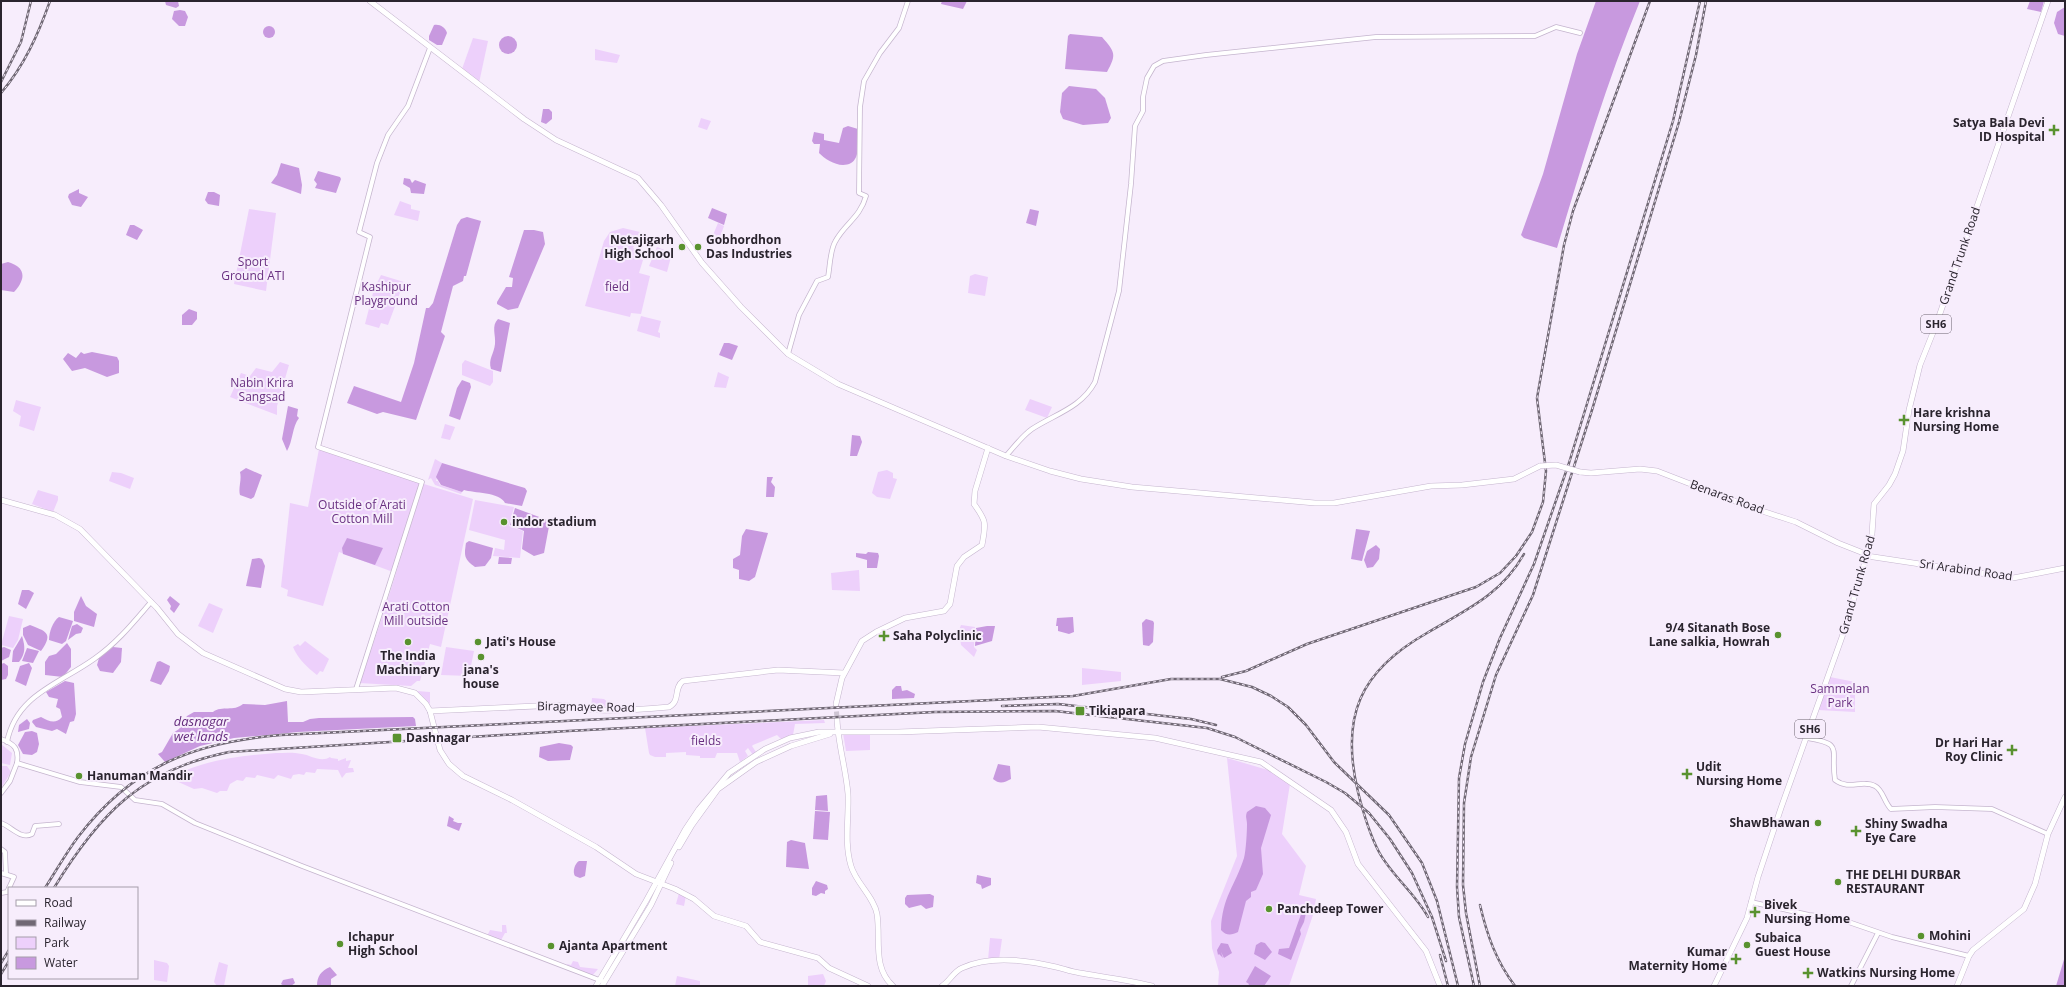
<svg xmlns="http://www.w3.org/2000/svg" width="2066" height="987" font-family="'Open Sans',sans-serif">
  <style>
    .green { fill: #edd0fb }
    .water { fill: #c899df }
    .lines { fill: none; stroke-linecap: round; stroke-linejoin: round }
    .major-tunnel { stroke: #cec5d3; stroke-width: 5; stroke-dasharray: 5 2.5; stroke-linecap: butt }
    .minor-casing { stroke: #c5b5ce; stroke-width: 5.5 }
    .major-casing { stroke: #c5b5ce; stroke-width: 6 }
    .minor { stroke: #fff; stroke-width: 4 }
    .major { stroke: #fff; stroke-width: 5 }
    .rail-casing { stroke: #706874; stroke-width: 2.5 }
    .rail { stroke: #f7edfc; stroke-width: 1; stroke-dasharray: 3; stroke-linecap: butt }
    .major-bridge-casing { stroke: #c5b5ce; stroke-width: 6; stroke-linecap: butt }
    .major-bridge { stroke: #fff; stroke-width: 5 }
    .poi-dot { fill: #59922f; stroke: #f7edfc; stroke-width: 1.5 }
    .labels { text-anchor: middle; stroke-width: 4; stroke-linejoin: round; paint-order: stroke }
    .shield { fill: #f7edfc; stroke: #68606c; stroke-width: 1 }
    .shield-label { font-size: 11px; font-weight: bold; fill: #2a242e }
    .poi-label { font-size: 12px; font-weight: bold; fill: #2a242e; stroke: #f7edfc; text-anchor: start }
    .street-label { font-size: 12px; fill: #2a242e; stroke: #f7edfc }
    .park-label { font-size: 12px; fill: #693081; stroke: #f7edfc }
    .water-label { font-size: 13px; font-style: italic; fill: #652c7d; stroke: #f7edfc }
  </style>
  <rect width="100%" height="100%" fill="#f7edfc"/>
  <g class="green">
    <path d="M473 38 488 41 479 83 462 69Z"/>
    <path d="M595 49 620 55 617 63 595 60Z"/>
    <path d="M701 118 711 121 707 130 698 127Z"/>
    <path d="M400 201 411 205V209L420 211 418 221 394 215Z"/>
    <path d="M249 209 276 213 266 291 234 284Z"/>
    <path d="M718 223 724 226 720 237 713 235Z"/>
    <path d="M623 228 640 232 633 248 637 250 635 257 643 260 639 273 650 276 641 314 631 313 630 317 585 306 604 241 610 232Z"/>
    <path d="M657 247 672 253 667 272 649 266Z"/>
    <path d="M975 274 988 277 985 296 968 293 970 276Z"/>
    <path d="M381 275 404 282 388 325 381 323 379 328 365 324 374 289Z"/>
    <path d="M641 316 661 321 658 332 660 333V338L637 331Z"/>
    <path d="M465 360 493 371V382L490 386 462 375V364Z"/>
    <path d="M280 362 289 365 277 406V415L230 397 241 373 250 376 256 368 272 372Z"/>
    <path d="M718 372 729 377 726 388 714 387Z"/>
    <path d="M1030 399 1052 407 1047 418 1025 410Z"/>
    <path d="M16 400 41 407 34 431 19 426 21 416 13 411Z"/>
    <path d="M445 424 455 427 450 440 441 438Z"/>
    <path d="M319 449 420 483 393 572 339 552 323 606 287 596 288 590 281 587 290 503 308 507Z"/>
    <path d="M435 459 442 463 436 481H438L440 485 462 492 461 494 435 485 431 478 428 480Z"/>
    <path d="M887 470 893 473V478L897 479 890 499 877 497 872 493 878 472Z"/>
    <path d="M112 472 121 473 134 478 130 489 109 481Z"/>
    <path d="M424 484 473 499 441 647 430 644 420 681H417L411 686 359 683C384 618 402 550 424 484Z"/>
    <path d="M38 490 58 496V500L53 512 32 504Z"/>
    <path d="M475 500 514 507 509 526 523 531 520 558 493 556 495 548 504 550 505 540 469 530Z"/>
    <path d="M859 570 860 591 832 590 831 573Z"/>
    <path d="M209 603 223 609 213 633 198 626Z"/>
    <path d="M9 616 23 619 18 640 13 648 1 645Z"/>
    <path d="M961 625 975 627 974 647 977 650 974 657 961 645 959 630Z"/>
    <path d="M305 641 329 659 323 672 320 671 317 675C307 667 298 659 293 647L298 644 300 646Z"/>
    <path d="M446 647 474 651 469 676 441 675Z"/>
    <path d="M1082 668 1121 672V681L1082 685Z"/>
    <path d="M1830 677 1855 682V712L1818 710Z"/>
    <path d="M417 691 430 692V704Z"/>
    <path d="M592 698 604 699 610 704 608 709H591Z"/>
    <path d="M824 720 825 723 795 724 793 735 781 739 777 735 753 745 752 746 756 752 753 755 748 748 745 751 748 756 740 762 737 753H717L715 758H700V756L686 755V752L666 753V757H655L650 755 649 753 645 728Z"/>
    <path d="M843 733H870V750L846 751Z"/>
    <path d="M1 744 12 753 10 765 1 763Z"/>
    <path d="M276 753C284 753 293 752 302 754 310 755 321 763 330 757L331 758 338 759V761L346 758V761L351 760 348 768H353L354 772 346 773 342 778 338 770 317 769 315 773 306 772 304 775 299 774 293 775 291 779 278 775 274 779 257 775 255 778 246 777 243 781 237 780 230 784 227 791H220L217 793 202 788 194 789 174 780V776C206 759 240 756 276 753Z"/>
    <path d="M1227 758 1275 772 1290 784 1282 834 1306 866 1299 895 1316 899 1313 915 1289 986H1218L1219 972 1212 948 1211 921 1237 856Z"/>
    <path d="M1 766H7L11 772 1 788Z"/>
    <path d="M679 893 686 896 684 906 676 904Z"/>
    <path d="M502 925H506L507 933H505L500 942 487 936 490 930 502 932Z"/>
    <path d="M990 938 1002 939 999 960H988Z"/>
    <path d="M154 960 167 963 169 966 167 982 154 980Z"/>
    <path d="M573 961 578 962 580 967 598 969 592 976 566 968 567 964 571 965Z"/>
    <path d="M219 962 228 965 224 986H217L214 982Z"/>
    <path d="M823 974 826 981 824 986 808 985V976Z"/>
    <path d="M677 976 700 981V986H675Z"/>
  </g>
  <g class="water">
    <path d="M165 1H178L179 6 176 8 166 5Z"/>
    <path d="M942 1H967L963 9 941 4Z"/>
    <path d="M1596 1H1640C1607 81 1582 164 1557 248L1524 238 1521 235 1543 174 1577 54Z"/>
    <path d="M2030 1H2044L2041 12 2027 9Z"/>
    <path d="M2065 7V36L2058 34 2054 23 2057 12Z"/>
    <path d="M180 10 185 11 188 17 185 26H179L172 19 174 11Z"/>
    <path d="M434 25C440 24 445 27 447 33L442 45H437L429 40V36Z"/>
    <circle cx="269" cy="32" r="6"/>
    <path d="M1070 34 1102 37C1115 52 1117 54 1107 72L1065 69 1068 36Z"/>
    <circle cx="508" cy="45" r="9"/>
    <path d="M1069 86 1096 89 1105 98 1111 118 1108 123 1083 125 1063 119 1060 112 1062 93Z"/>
    <path d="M543 109H549L552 112V119L546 124 541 122Z"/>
    <path d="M848 126 858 129C859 137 860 159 851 163 840 169 826 160 819 153L820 144H814L812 141 814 132 824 134V140L839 143 843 128Z"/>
    <path d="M281 163 299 168 302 185 301 194 271 183 277 175Z"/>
    <path d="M318 171 340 177 341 179 336 193 315 188 317 184 314 180Z"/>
    <path d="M404 178 410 179 412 183 415 180 426 184 424 194 411 193 410 188 403 184Z"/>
    <path d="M79 189V193L88 197 81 207 72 205 68 197 69 194Z"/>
    <path d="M208 192H214L220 195 219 206 208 204 205 200Z"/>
    <path d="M712 208 727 214 724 225 708 218Z"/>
    <path d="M1030 209 1039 211 1036 226 1026 223Z"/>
    <path d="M467 217 481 221 466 276H464L463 281 453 286 441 332 445 336 416 420 383 412 377 414 347 403 354 386 401 402 414 363 426 308H429L433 303 457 225 461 219Z"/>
    <path d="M130 225H134L143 230 137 240 126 235Z"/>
    <path d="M524 230H534L543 232 545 244 518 308 508 310 497 304V302L506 287H512L513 278 509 277Z"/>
    <path d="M8 262C25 267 27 278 14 292L1 290V264Z"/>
    <path d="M189 309 197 312V319L192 325H182V315Z"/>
    <path d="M498 319 510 323 501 372 491 369C488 359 494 354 495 344 496 335 491 326 498 319Z"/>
    <path d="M724 343H729L738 346 732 360 719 355Z"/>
    <path d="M81 352 84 354 92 352 117 357 119 361V373L107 377 85 368 72 371 63 359 68 353 76 358Z"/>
    <path d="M462 380 470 383 471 387 460 420 449 416 457 388Z"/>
    <path d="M288 406 298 409 297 416 299 418C292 427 293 441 287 451L282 439Z"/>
    <path d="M852 435 860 436 862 442 857 456H850Z"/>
    <path d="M442 463 525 488 527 491 522 506 505 503C500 492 473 493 464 490L462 492 441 485 436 477Z"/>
    <path d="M246 468 262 475 254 497 251 499 240 495C238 488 242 480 240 472Z"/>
    <path d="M767 477H773L771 482 775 487 774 497H766Z"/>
    <path d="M515 508 550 521 544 553 534 556 522 549 524 531 510 525Z"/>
    <path d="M746 529 768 533 755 577 749 581 739 579V570L733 568V559L740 555 742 536Z"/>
    <path d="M1356 529 1370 531 1362 561 1351 559Z"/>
    <path d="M347 538 383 548 375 565 343 554 342 548Z"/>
    <path d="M469 541 493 548 491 558 485 566 475 567C464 559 464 556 466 543Z"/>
    <path d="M1376 545 1380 549 1379 559 1373 567 1367 568 1364 560 1367 551Z"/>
    <path d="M868 552 878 553 879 556 877 568H867V560L856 557V553L866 554Z"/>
    <path d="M499 557 512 558 511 564H498Z"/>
    <path d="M259 558 262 559 265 566 261 588 246 586 252 559Z"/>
    <path d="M22 590H29L34 593 26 609 18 604Z"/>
    <path d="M81 596 86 606 97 614 94 627 74 621V612Z"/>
    <path d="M170 596 180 604 174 613 170 609 171 606 167 600Z"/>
    <path d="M59 617 73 621 66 641 62 644 49 640C49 632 53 621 59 617Z"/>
    <path d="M1073 617 1074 632 1069 634 1058 631V626H1056L1057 618Z"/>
    <path d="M1146 619 1153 621 1154 623 1153 642 1149 646 1143 645 1142 623Z"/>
    <path d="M77 624 83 628 81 633 76 634 68 640 72 626Z"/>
    <path d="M30 625C44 631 55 632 41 651L28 645 23 635V628Z"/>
    <path d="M987 626H995L992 641 975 646 976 628Z"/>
    <path d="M22 636C25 646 26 653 19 662H12L13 651Z"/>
    <path d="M67 643 71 649V667L63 677 45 675V662L49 656 56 654Z"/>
    <path d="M4 647 11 650 9 657 1 661V648Z"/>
    <path d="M113 647 122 648 121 662 113 673 100 671 97 665 99 658Z"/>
    <path d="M27 648 39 651 33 663 22 661Z"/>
    <path d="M160 661 170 666 169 671 161 685 150 681 157 662Z"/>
    <path d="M4 663 8 666V675L6 679 1 680V664Z"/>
    <path d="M29 663 32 668 26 686 15 681 20 666Z"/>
    <path d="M65 681 74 683 76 714 74 721 70 722 66 734 57 729 52 731 36 727 32 722 33 720 41 717C49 721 55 725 62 717L60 709 56 707 58 699 49 697 46 692Z"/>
    <path d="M896 686H901L902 691 907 690 915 694 914 698 892 699V690Z"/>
    <path d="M287 701 288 722H303L310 719 319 718 413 717 415 719 416 726 298 732 234 738 200 746 165 762 158 754 162 752 173 733 179 729 187 716 194 712H213C222 705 234 712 243 704L265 705Z"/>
    <path d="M27 719 30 723 29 729 18 732 19 725Z"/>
    <path d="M32 731 37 733 39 744 37 752 32 755 23 754 18 745 25 732Z"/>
    <path d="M559 743 571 745 573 747 570 760 548 761 539 757 540 747Z"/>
    <path d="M998 764 1010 766 1011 779C1005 782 1000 785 993 779Z"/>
    <path d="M827 795 828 811 815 810 816 796Z"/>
    <path d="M1256 806 1265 808 1271 815 1261 848 1263 874 1256 890 1251 892V897L1246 901 1238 932C1232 935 1226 936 1221 930 1222 897 1235 886 1244 858 1246 850 1247 831 1247 824 1247 819 1245 817 1247 812Z"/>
    <path d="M815 811 830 812 828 840 813 839Z"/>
    <path d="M449 816 454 819 453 821 458 823H462L459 831 447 826Z"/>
    <path d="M791 840 805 843 809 869 786 867 787 842Z"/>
    <path d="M579 861H587L585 876 580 878 575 876C572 872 575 863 579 861Z"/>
    <path d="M977 875 991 878V885L982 889 981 885 976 883Z"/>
    <path d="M816 881 827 885 828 889 825 891V894L821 893 816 896 812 895V888Z"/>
    <path d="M930 894 934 896 933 907 926 909 921 905 909 908 905 904V898L907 895Z"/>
    <path d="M1305 903 1308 904 1304 922 1300 930 1301 934 1291 960 1278 954 1279 949 1289 948Z"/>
    <path d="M1261 942 1265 943 1272 952 1265 960 1254 954 1256 945Z"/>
    <path d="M1221 943 1228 944 1232 953 1224 958 1221 952 1223 958 1219 954 1218 955 1217 950Z"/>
    <path d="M2065 956V986H2056Z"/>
    <path d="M1255 966 1271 976 1264 986H1248L1249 984 1246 982Z"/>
    <path d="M330 967 337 975 331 979V986H317C317 976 321 971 330 967Z"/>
    <path d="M293 978 295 983 291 986H284L281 984 283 980Z"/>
  </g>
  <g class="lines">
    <path class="major-tunnel" d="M836 704 837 719"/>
    <g class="minor-casing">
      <g id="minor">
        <path d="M788 354 799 315 817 281 828 277C830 266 830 251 835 242 844 224 860 218 866 196L859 193 860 107 864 81 880 53 899 28 908 1"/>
        <path d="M1006 456C1014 447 1022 436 1032 429 1055 414 1081 408 1095 382L1119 291 1131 184 1135 126 1143 111V97L1147 78 1154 66 1163 61 1206 55 1376 37 1535 36 1556 27 1580 33"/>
        <path d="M356 689 422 482 318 447 370 237 359 232 377 163 388 135 408 106 430 48"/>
        <path d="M1807 738C1845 744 1830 749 1835 780 1850 791 1862 779 1875 786 1883 790 1884 802 1891 809L1935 807 1992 809 2048 834"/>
        <path d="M1 739C15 744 19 749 17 763L80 782 121 787 135 800 162 804 195 823 302 866 602 981"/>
        <path d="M7 742C16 695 59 684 94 659 117 643 133 623 151 602"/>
        <path d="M1 793 10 781 17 763"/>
        <path d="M1 823C12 827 21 840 32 834L35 826 59 824"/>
        <path d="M1 849 5 852 6 874"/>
        <path d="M1 873 14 877 9 888"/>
        <path d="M1 893 7 892 9 888"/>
        <path d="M1751 902 1809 915 1837 918 1892 937 1969 956"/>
        <path d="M1851 986 1878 933"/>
      </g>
    </g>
    <g class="major-casing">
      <g id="major">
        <path d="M370 1 524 119 556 140 638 178 661 205 702 263 741 307 788 354 838 384 1006 456 1050 471 1081 479 1132 487 1315 503H1334L1431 486 1462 485 1514 479 1540 466"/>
        <path d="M1580 472 1591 473 1640 469 1657 471 1750 507 1796 522 1838 543 1866 554 1867 556"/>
        <path d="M1 500 55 515 80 529 157 608 178 634 203 653 285 689 301 692 396 688 415 693 426 704 430 711 440 750 449 764 463 776 512 800 596 847 636 874 675 889 694 899 714 916 746 926 760 942 818 958 829 968 868 986"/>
        <path d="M1867 556 2013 578 2065 568"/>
        <path d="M836 704 842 678 862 641 876 632 905 618 944 611 950 604 957 566 964 557 982 545C986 523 987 522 974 504L975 491 988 448"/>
        <path d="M430 711 559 705C572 705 584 709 598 710 621 711 646 709 669 707 681 701 673 688 683 681L778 670 844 673"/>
        <path d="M837 719C838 744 846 769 848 794 849 818 844 843 851 866 856 883 874 897 877 914 881 939 872 967 893 986"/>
        <path d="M679 847 692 825 718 789 756 762 791 746 830 734"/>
        <path d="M596 986 646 901 685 830 699 809 729 773 765 749 790 738 819 732H898L1038 727 1155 738 1261 762 1331 810 1346 832 1358 864 1426 951 1440 986"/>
        <path d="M602 986 651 905 671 863"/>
        <path d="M942 986C950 981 953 972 962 968 990 955 1027 960 1056 967 1064 969 1072 972 1080 973 1104 977 1128 980 1152 986"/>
        <path d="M1714 986 1747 918 1758 877 1781 808 1842 637 1867 556 1872 534 1874 504 1889 485 1895 474 1903 451 1909 410 1920 365 1936 325 2048 1"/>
        <path d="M1957 986 1969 956 1973 950 2024 909 2035 884 2048 834 2065 797"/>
      </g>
    </g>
    <use href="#minor" class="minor"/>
    <use href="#major" class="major"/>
    <g class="rail-casing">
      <g id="rail">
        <path d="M1 82 21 42 31 1"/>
        <path d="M1 93C24 66 38 35 50 1"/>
        <path d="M1222 677 1246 671 1307 644 1476 587 1500 573 1516 556 1532 532 1543 502 1546 471 1537 398 1564 245 1573 211 1650 1"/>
        <path d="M1002 706 1058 704 1191 719 1216 725"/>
        <path d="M45 888C56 871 66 853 78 837 132 766 195 742 281 735L1073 696 1171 679H1220L1252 687 1271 696 1288 707 1306 725 1334 762 1389 815 1422 863 1437 901 1458 986"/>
        <path d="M54 888C99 814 141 770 229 752L568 731 935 712 1055 711 1207 728 1235 737 1326 782 1345 793 1369 813 1390 839 1412 873 1432 917 1446 961"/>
        <path d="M1480 905C1487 935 1496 961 1515 986"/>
        <path d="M1428 917C1415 893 1392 876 1379 852 1369 833 1363 812 1358 792 1340 716 1360 671 1427 633 1466 610 1501 595 1524 554"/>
        <path d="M1440 955 1448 986"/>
        <path d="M1 963 9 950"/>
        <path d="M1 974 9 961"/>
        <path d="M1474 986 1459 917 1457 887 1459 778 1465 744 1483 682 1500 638 1534 564 1569 463 1673 121 1700 1"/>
        <path d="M1480 986 1466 913 1463 885 1464 803 1471 757 1496 675 1533 595 1592 410 1679 122 1696 55 1706 1"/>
      </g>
    </g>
    <use href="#rail" class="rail"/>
    <g class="major-bridge-casing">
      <path id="major-bridge" d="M1540 466 1556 465 1580 472"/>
    </g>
    <use href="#major-bridge" class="major-bridge"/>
  </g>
  <g class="poi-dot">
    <path d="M2052 124h4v4h4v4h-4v4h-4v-4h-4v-4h4z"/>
    <circle cx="682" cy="247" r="4"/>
    <circle cx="698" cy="247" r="4"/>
    <path d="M1902 414h4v4h4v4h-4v4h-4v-4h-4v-4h4z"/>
    <circle cx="504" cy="522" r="4"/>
    <circle cx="1778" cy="635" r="4"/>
    <path d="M882 630h4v4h4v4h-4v4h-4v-4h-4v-4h4z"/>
    <circle cx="408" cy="642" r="4"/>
    <circle cx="478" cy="642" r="4"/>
    <circle cx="481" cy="657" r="4"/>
    <rect x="1075" y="706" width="10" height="10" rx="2"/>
    <rect x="392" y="733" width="10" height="10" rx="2"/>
    <path d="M2010 744h4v4h4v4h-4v4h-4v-4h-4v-4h4z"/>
    <path d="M1685 768h4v4h4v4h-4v4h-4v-4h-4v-4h4z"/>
    <circle cx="79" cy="776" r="4"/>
    <circle cx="1818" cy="823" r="4"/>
    <path d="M1854 825h4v4h4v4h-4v4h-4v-4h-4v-4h4z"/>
    <circle cx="1838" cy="882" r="4"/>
    <circle cx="1269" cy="909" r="4"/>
    <path d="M1753 906h4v4h4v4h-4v4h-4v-4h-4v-4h4z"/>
    <circle cx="1921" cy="936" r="4"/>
    <circle cx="340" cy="944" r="4"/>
    <circle cx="1747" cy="945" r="4"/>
    <circle cx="551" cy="946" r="4"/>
    <path d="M1734 953h4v4h4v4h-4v4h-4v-4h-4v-4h4z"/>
    <path d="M1806 967h4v4h4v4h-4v4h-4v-4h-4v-4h4z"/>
  </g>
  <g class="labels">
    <g class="shield">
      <rect x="1921" y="315" width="30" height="18" rx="3"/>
      <rect x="1795" y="720" width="30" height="18" rx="3"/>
    </g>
    <g class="shield-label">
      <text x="1936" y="328">SH6</text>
      <text x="1810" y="733">SH6</text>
    </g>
    <g class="poi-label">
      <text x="2045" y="127" text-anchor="end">Satya Bala Devi<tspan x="2045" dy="14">ID Hospital</tspan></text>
      <text x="674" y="244" text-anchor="end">Netajigarh<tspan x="674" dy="14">High School</tspan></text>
      <text x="706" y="244">Gobhordhon<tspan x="706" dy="14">Das Industries</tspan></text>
      <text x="1913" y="417">Hare krishna<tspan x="1913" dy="14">Nursing Home</tspan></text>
      <text x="512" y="526">indor stadium</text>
      <text x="1770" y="632" text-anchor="end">9/4 Sitanath Bose<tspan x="1770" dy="14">Lane salkia, Howrah</tspan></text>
      <text x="893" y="640">Saha Polyclinic</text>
      <text x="486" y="646">Jati's House</text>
      <text x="408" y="660" text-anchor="middle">The India<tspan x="408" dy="14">Machinary</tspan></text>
      <text x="481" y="674" text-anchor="middle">jana's<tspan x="481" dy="14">house</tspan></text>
      <text x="1089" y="715">Tikiapara</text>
      <text x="406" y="742">Dashnagar</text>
      <text x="2003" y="747" text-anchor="end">Dr Hari Har<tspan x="2003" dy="14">Roy Clinic</tspan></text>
      <text x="1696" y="771">Udit<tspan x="1696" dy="14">Nursing Home</tspan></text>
      <text x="87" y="780">Hanuman Mandir</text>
      <text x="1810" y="827" text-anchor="end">ShawBhawan</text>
      <text x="1865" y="828">Shiny Swadha<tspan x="1865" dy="14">Eye Care</tspan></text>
      <text x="1846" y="879">THE DELHI DURBAR<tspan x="1846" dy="14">RESTAURANT</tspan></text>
      <text x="1764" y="909">Bivek<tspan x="1764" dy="14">Nursing Home</tspan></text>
      <text x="1277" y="913">Panchdeep Tower</text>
      <text x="1929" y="940">Mohini</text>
      <text x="348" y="941">Ichapur<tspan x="348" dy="14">High School</tspan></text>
      <text x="1755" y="942">Subaica<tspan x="1755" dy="14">Guest House</tspan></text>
      <text x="559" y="950">Ajanta Apartment</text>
      <text x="1727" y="956" text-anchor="end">Kumar<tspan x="1727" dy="14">Maternity Home</tspan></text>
      <text x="1817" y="977">Watkins Nursing Home</text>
    </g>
    <g class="street-label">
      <text transform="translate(1960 256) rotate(-71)" y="4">Grand Trunk Road</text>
      <text transform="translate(1727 497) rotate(20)" y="4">Benaras Road</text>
      <text transform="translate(1966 570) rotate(8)" y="4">Sri Arabind Road</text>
      <text transform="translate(1857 585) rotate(-74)" y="4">Grand Trunk Road</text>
      <text transform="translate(586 707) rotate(1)" y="4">Biragmayee Road</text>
    </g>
    <g class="park-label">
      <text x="253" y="266">Sport<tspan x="253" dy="14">Ground ATI</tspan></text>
      <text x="386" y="291">Kashipur<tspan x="386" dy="14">Playground</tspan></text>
      <text x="617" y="291">field</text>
      <text x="262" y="387">Nabin Krira<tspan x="262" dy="14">Sangsad</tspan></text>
      <text x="362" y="509">Outside of Arati<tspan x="362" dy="14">Cotton Mill</tspan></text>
      <text x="416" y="611">Arati Cotton<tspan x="416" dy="14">Mill outside</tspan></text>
      <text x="1840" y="693">Sammelan<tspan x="1840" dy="14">Park</tspan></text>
      <text x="706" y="745">fields</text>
    </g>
    <g class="water-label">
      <text x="201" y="726">dasnagar<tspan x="201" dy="15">wet lands</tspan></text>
    </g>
  </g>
  <rect width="2066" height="987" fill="none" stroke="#2a242e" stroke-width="4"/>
  <rect x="8" y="887" width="130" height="92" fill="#f7edfc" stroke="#a59daa"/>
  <rect x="16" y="900" width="20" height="6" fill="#ffffff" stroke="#a59daa"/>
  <text x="44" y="907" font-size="12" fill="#2a242e">Road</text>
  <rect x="16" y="920" width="20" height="6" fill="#706874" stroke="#a59daa"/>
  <text x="44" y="927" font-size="12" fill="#2a242e">Railway</text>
  <rect x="16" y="937" width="20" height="12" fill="#edd0fb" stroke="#a59daa"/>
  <text x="44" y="947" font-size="12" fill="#2a242e">Park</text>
  <rect x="16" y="957" width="20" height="12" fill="#c899df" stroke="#a59daa"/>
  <text x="44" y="967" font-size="12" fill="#2a242e">Water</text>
</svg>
